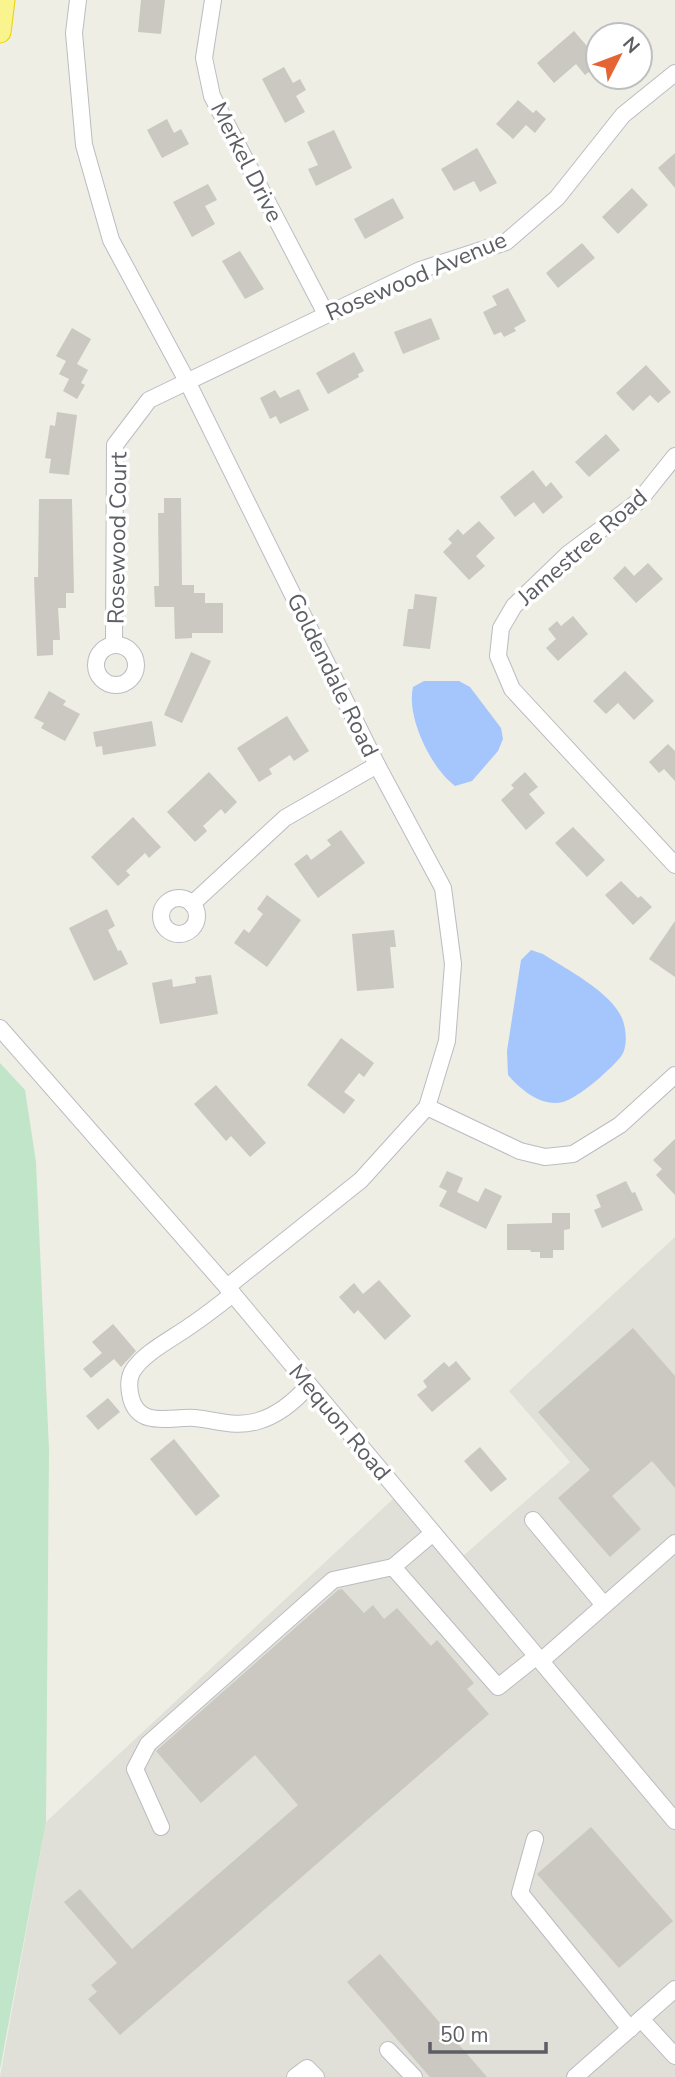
<svg xmlns="http://www.w3.org/2000/svg" width="675" height="2077" font-family="'Nunito Sans',sans-serif">
  <style>
    .industrial { fill: #e0dfd8 }
    .green { fill: #c1e5c8 }
    .water { fill: #a5c5fd }
    .building { fill: #cac8c1 }
    .lines { fill: none; stroke-linecap: round; stroke-linejoin: round }
    .minor-casing { stroke: #bbbcc2; stroke-width: 18 }
    .highway-casing { stroke: #ebd206; stroke-width: 23 }
    .minor { stroke: #fff; stroke-width: 16 }
    .highway { stroke: #faf48e; stroke-width: 21 }
    .labels { text-anchor: middle; stroke-width: 7; stroke-linejoin: round; paint-order: stroke }
    .street-label { font-size: 23px; fill: #5c5e64; stroke: #fff }
  </style>
  <rect width="100%" height="100%" fill="#eeeee4"/>
  <path class="industrial" d="M675 1237V2077H0L46 1822 394 1498 462 1557 570 1462 509 1391Z"/>
  <path class="green" d="M0 1063 25 1090 36 1162 49 1450 46 1822 0 2069Z"/>
  <g class="water">
    <path d="M424 681H459L470 687 501 728 503 739 498 751 472 781 455 786C431 768 406 717 413 687Z"/>
    <path d="M531 950 543 954C566 969 611 992 622 1018 626 1028 628 1045 622 1055 614 1067 577 1099 563 1102 541 1107 521 1090 508 1075L507 1051 521 960Z"/>
  </g>
  <g class="building">
    <path d="M141 0H165L161 34 138 32Z"/>
    <path d="M574 31 598 59V65L585 75 576 64 554 83 537 63Z"/>
    <path d="M284 67 293 83 300 79 306 90 296 96 305 112 285 123 262 79Z"/>
    <path d="M518 100 533 113 536 110 546 119 535 133 526 125 513 139 496 124Z"/>
    <path d="M167 119 174 133 181 129 189 144 162 158 147 130Z"/>
    <path d="M334 130 352 168 316 186 308 169 318 165 307 142Z"/>
    <path d="M477 148 497 183 480 192 474 181 454 191 441 169Z"/>
    <path d="M675 153V188L658 168Z"/>
    <path d="M208 184 217 200 205 206 215 224 192 237 173 202Z"/>
    <path d="M632 188 648 205 618 234 602 217Z"/>
    <path d="M393 198 404 218 365 239 354 219Z"/>
    <path d="M582 243 595 258 558 288 546 273Z"/>
    <path d="M240 251 264 289 245 299 222 261Z"/>
    <path d="M508 288 526 321 514 328 516 331 504 337 501 332 494 335 483 312 497 305 492 296Z"/>
    <path d="M431 318 440 339 403 354 394 332Z"/>
    <path d="M72 328 91 339 77 364 88 370 81 383 85 385 77 399 63 391 69 379 59 374 66 361 56 356Z"/>
    <path d="M354 352 364 371 358 374 359 377 328 394 316 373Z"/>
    <path d="M646 365 671 392 658 403 650 395 633 411 616 393Z"/>
    <path d="M299 389 309 410 280 424 276 416 270 419 260 398 275 390 280 398Z"/>
    <path d="M57 412 77 415 69 475 49 473 51 459 45 458 50 425 55 426Z"/>
    <path d="M606 434 620 450 589 477 575 462Z"/>
    <path d="M533 470 546 487 551 482 563 497 543 514 534 502 515 517 500 497Z"/>
    <path d="M164 498H181L182 585H194V593H205V603H223V633H192V638L175 639 174 607H155L154 586H159L158 513H164Z"/>
    <path d="M39 499H72L74 593H66V608H58L60 640H53V655L37 656 34 577H38Z"/>
    <path d="M479 521 495 538 476 556 485 566 469 580 443 552 452 543 448 539 458 529 463 535Z"/>
    <path d="M648 563 663 579 636 603 613 578 625 566 634 576Z"/>
    <path d="M415 594 437 597 430 649 403 646 408 609H413Z"/>
    <path d="M573 616 588 634 558 661 546 648 556 639 548 629 557 621 561 626Z"/>
    <path d="M191 652 211 661 182 723 164 715Z"/>
    <path d="M625 671 654 701 634 720 618 703 606 714 593 701Z"/>
    <path d="M49 691 66 701 63 705 80 714 65 741 41 728 44 723 34 718Z"/>
    <path d="M287 716 309 751 294 761 290 755 269 769 272 774 259 782 237 748Z"/>
    <path d="M152 721 156 746 103 755 102 746 96 747 93 732Z"/>
    <path d="M668 744 675 751V781L664 769 659 773 649 762Z"/>
    <path d="M209 772 237 802 225 814 221 809 203 826 207 831 195 842 167 812Z"/>
    <path d="M525 772 538 787 529 794 545 813 526 830 501 800 514 788 511 785Z"/>
    <path d="M133 817 161 847 149 858 145 853 126 871 130 875 118 886 91 857Z"/>
    <path d="M573 827 605 860 587 877 555 843Z"/>
    <path d="M341 830 365 863 318 898 294 864 307 854 311 860 331 845 327 840Z"/>
    <path d="M621 881 638 898 641 896 652 907 633 925 605 895Z"/>
    <path d="M267 895 301 920 267 967 234 943 244 929 249 933 263 914 257 909Z"/>
    <path d="M107 909 115 926 108 930 118 951 121 950 128 964 94 981 69 928Z"/>
    <path d="M675 921V977L649 959Z"/>
    <path d="M394 930 396 947H390L394 988 357 991 352 934Z"/>
    <path d="M211 975 218 1014 160 1024 152 983 172 979 173 987 196 983 195 977Z"/>
    <path d="M341 1038 374 1063 364 1077 359 1073 344 1092 355 1100 344 1114 307 1085Z"/>
    <path d="M216 1085 266 1143 250 1157 231 1136 226 1141 194 1104Z"/>
    <path d="M675 1139V1195L656 1175 662 1169 653 1160Z"/>
    <path d="M447 1171 463 1178 457 1192 478 1202 485 1188 502 1196 486 1229 439 1206 447 1191 439 1187Z"/>
    <path d="M626 1181 632 1193 635 1192 643 1210 602 1228 594 1210 601 1207 596 1195Z"/>
    <path d="M552 1213H570V1229L564 1230V1250H553V1258H540V1252H531L530 1250H507V1224L552 1223Z"/>
    <path d="M379 1280 411 1316 385 1340 358 1310 354 1314 339 1297 354 1283 363 1294Z"/>
    <path d="M113 1324 136 1351 121 1367 114 1359 91 1378 83 1369 102 1353 92 1342Z"/>
    <path d="M633 1328 675 1376V1488L652 1461 612 1496 641 1529 610 1557 558 1498 590 1470 538 1412Z"/>
    <path d="M456 1361 471 1379 432 1412 417 1395 427 1387 423 1381 444 1362 449 1367Z"/>
    <path d="M108 1398 120 1412 98 1430 86 1416Z"/>
    <path d="M174 1439 220 1496 196 1516 150 1459Z"/>
    <path d="M480 1447 507 1479 491 1492 464 1461Z"/>
    <path d="M342 1589 364 1613 373 1605 384 1619 397 1608 431 1646 437 1640 474 1683 467 1689 489 1714 120 2035 88 1999 97 1992 91 1985 117 1963 64 1902 80 1889 132 1949 298 1805 255 1755 201 1803 156 1751 338 1590Z"/>
    <path d="M591 1827 673 1921 619 1968 537 1874Z"/>
    <path d="M380 1954 487 2077H430L347 1982Z"/>
  </g>
  <g class="lines">
    <g class="minor-casing">
      <g id="minor">
        <path d="M78 0 74 33 84 145 111 240 187 381 377 765 443 888 453 964 447 1041 427 1107 361 1180 227 1287"/>
        <path d="M213 0 204 58 212 96 326 314"/>
        <path d="M675 456 639 501 568 554 514 606 501 628 498 656 512 689 675 865"/>
        <path d="M114 645 115 445 149 400 420 270 506 242 557 198 623 115 675 73"/>
        <circle cx="116" cy="665" r="20"/>
        <circle cx="179" cy="916" r="18"/>
        <path d="M192 904 285 818 377 765"/>
        <path d="M0 1028 227 1287 675 1821"/>
        <path d="M427 1107 520 1151 545 1157 573 1154 620 1125 675 1075"/>
        <path d="M233 1294C219 1305 205 1316 190 1326 172 1339 143 1353 132 1372 128 1380 129 1390 131 1398 139 1429 172 1416 195 1418 217 1420 235 1428 258 1421 279 1415 295 1401 309 1385"/>
        <path d="M533 1520 604 1605"/>
        <path d="M433 1533 393 1567 498 1687 537 1656"/>
        <path d="M541 1661 675 1543"/>
        <path d="M161 1827 135 1769 148 1744 333 1580 393 1567"/>
        <path d="M535 1839 520 1893 630 2029"/>
        <path d="M641 2019 675 2056"/>
        <path d="M388 2050 414 2077"/>
        <path d="M295 2077 307 2068 316 2077"/>
        <path d="M575 2077 675 1989"/>
      </g>
    </g>
    <g class="highway-casing">
      <path id="highway" d="M0 32 4 0"/>
    </g>
    <use href="#minor" class="minor"/>
    <use href="#highway" class="highway"/>
  </g>
  <g class="labels">
    <g class="street-label">
      <text transform="translate(247 162) rotate(63)" y="8">Merkel Drive</text>
      <text transform="translate(416 276) rotate(-23)" y="8">Rosewood Avenue</text>
      <text transform="translate(117 538) rotate(-89)" y="8">Rosewood Court</text>
      <text transform="translate(582 547) rotate(-41)" y="8">Jamestree Road</text>
      <text transform="translate(333 675) rotate(64)" y="8">Goldendale Road</text>
      <text transform="translate(340 1422) rotate(50)" y="8">Mequon Road</text>
    </g>
  </g>
  <g transform="translate(619 56) rotate(48)"><circle r="33" fill="#ffffff" stroke="#bebfc1" stroke-width="2"/>
  <path d="M0-5L12 26L0 18L-12 26Z" fill="#e56433"/>
  <text y="-10" font-size="19" font-weight="bold" text-anchor="middle" fill="#5c5e64">N</text>
  </g>
  <path d="M430 2042v10h116v-10" fill="none" stroke="#5c5e64" stroke-width="3.5"/>
  <text x="440" y="2042" font-size="21" fill="#5c5e64" stroke="#ffffff" stroke-width="5" paint-order="stroke">50 m</text>
</svg>
